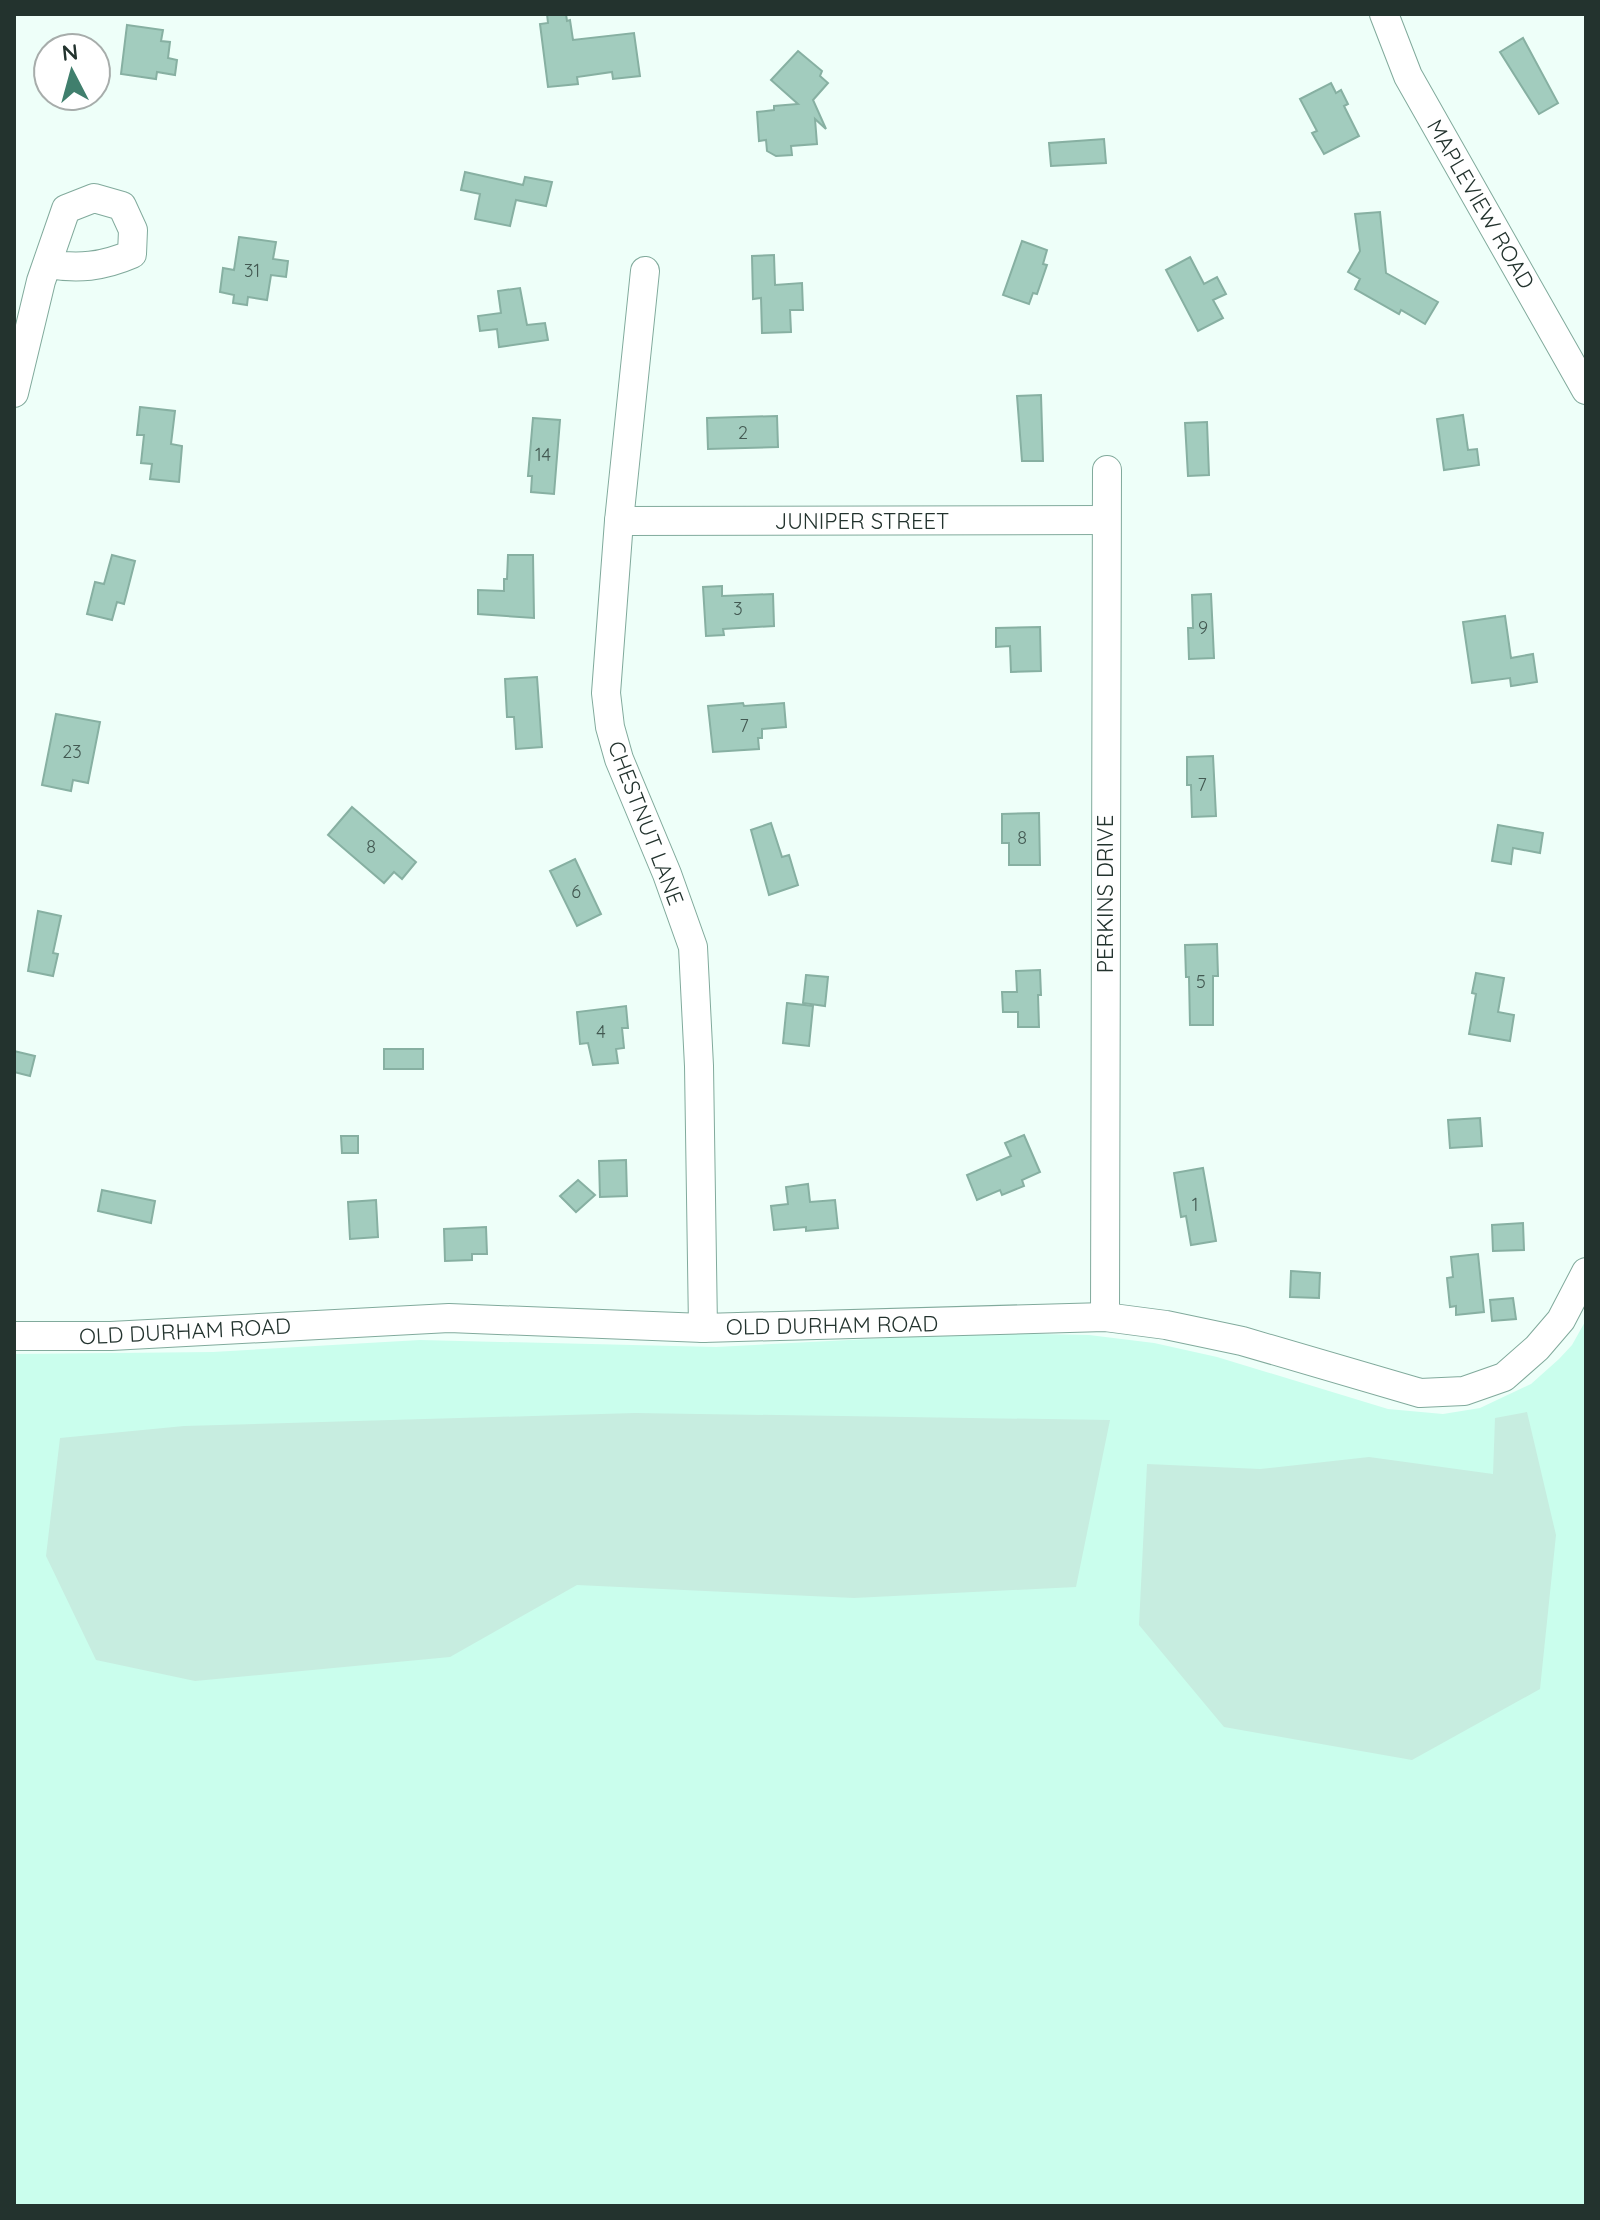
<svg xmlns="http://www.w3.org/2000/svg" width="1600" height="2220" font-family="Quicksand,sans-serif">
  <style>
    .built { fill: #cafeed }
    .green { fill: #c7ede0 }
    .building { fill: #a2ccbe; stroke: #87b0a2; stroke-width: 2 }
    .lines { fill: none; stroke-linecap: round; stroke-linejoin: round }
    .minor-casing { stroke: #81aa9c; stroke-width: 30 }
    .minor { stroke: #fff; stroke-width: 28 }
    .labels { text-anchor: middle; stroke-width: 6; stroke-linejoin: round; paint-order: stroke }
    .number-label { font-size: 18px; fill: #435952 }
    .street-label { font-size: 22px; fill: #23332e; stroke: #fff }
  </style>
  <rect width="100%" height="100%" fill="#eefff9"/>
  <path class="built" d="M1586 1320V2206H14V1354L213 1352 420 1340 716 1347 983 1333 1089 1335 1154 1343 1217 1357 1388 1409 1443 1414 1480 1408 1531 1384 1559 1359 1572 1345Z"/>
  <g class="green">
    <path d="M1527 1412 1556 1535 1540 1689 1412 1760 1224 1727 1139 1625 1147 1464 1260 1469 1369 1457 1493 1474 1495 1418Z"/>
    <path d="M635 1413 1110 1420 1076 1587 854 1598 577 1585 450 1657 195 1681 96 1660 46 1556 60 1438 184 1426Z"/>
  </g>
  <g class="building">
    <path d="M547 14H566L567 21 570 20 573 40 634 33 640 76 613 79 612 72 577 77 578 84 548 87 540 24 548 23Z"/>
    <path d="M127 25 163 30 161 41 170 42 168 58 177 60 175 75 157 72 156 79 121 74Z"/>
    <path d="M1523 38 1558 103 1539 114 1500 52Z"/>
    <path d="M798 51 822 71 820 76 828 83 813 100 826 129 815 119 817 144 791 146 792 155 776 156 767 151 766 140 759 141 757 112 774 110V106L798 104 771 80Z"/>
    <path d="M1331 83 1336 93 1341 90 1348 104 1344 106 1359 136 1324 154 1312 133 1317 131 1300 99Z"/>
    <path d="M1104 139 1106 163 1051 166 1049 143Z"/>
    <path d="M465 172 523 185 525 177 552 182 546 206 516 200 510 226 475 219 480 194 461 190Z"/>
    <path d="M1380 212 1386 273 1438 302 1425 324 1401 310 1399 314 1355 289 1360 279 1348 272 1360 251 1355 214Z"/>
    <path d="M239 237 276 242 273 259 288 261 286 277 271 275 267 300 248 297 247 305 233 303 234 295 220 292 223 268 234 270Z"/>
    <path d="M1022 241 1047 250 1043 264 1047 265 1037 294 1033 293 1029 304 1003 295Z"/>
    <path d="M774 255 775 285 802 283 803 310H790L791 332 762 333 761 298 753 299 752 256Z"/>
    <path d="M1190 257 1204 284 1217 277 1226 294 1213 300 1223 318 1198 331 1166 270Z"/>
    <path d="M520 288 527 325 545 323 548 340 499 347 497 329 480 331 478 316 501 313 498 291Z"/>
    <path d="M1041 395 1043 461H1022L1017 396Z"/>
    <path d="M140 407 175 411 171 444 182 446 179 482 150 479 152 464 141 463 144 435H137Z"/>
    <path d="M1463 415 1468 450 1477 449 1479 465 1444 470 1437 419Z"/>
    <path d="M777 416 778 447 708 449 707 418Z"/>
    <path d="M533 418 560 420 554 494 531 492 532 476H528Z"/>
    <path d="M1207 422 1209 475 1188 476 1185 423Z"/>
    <path d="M112 555 135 561 124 604 117 602 112 620 87 614 95 582 104 584Z"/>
    <path d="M508 555H533L534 618 478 614V590L504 591V579H507Z"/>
    <path d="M722 586V596L773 594 774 626 723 629 724 635 706 636 703 587Z"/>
    <path d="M1211 594 1214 658 1189 659 1188 628H1193L1192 595Z"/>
    <path d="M1505 616 1511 658 1533 654 1537 682 1511 686 1510 678 1472 683 1463 622Z"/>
    <path d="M1040 627 1041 671 1011 672 1010 646 996 647V628Z"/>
    <path d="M537 677 542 747 516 749 514 717H507L505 679Z"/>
    <path d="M743 703 744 706 784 703 786 727 762 729V738H758L759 749 713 752 708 706Z"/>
    <path d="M56 714 100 722 88 783 73 780 71 791 42 785Z"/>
    <path d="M1213 756 1216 816 1192 817 1191 785H1187V757Z"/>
    <path d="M352 807 416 862 402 879 394 872 384 883 328 835Z"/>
    <path d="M1039 813 1040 865H1009V843H1002V814Z"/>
    <path d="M771 823 782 857 789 855 798 885 769 895 751 830Z"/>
    <path d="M1498 825 1543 833 1540 853 1513 848 1511 864 1492 861Z"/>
    <path d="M575 859 601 914 577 926 550 871Z"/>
    <path d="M38 911 61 916 53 953 58 954 53 976 28 971Z"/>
    <path d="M1217 944 1218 976H1213V1025H1190L1189 977H1186L1185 945Z"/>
    <path d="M1040 970 1041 995H1038L1039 1027H1018V1012H1003L1002 992H1017L1016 971Z"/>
    <path d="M1476 973 1504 978 1498 1012 1514 1015 1510 1041 1469 1034 1476 994 1472 993Z"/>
    <path d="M806 975 828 977 825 1006 803 1003Z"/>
    <path d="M787 1003 813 1006 809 1046 783 1043Z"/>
    <path d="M626 1006 628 1028H622L624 1048 616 1049 618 1063 593 1065 588 1043 580 1044 577 1012Z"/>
    <rect x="384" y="1049" width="39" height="20"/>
    <path d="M14 1051 35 1056 30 1076 14 1072Z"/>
    <path d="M1480 1118 1482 1146 1450 1148 1448 1120Z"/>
    <path d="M1024 1135 1040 1172 1022 1180 1024 1186 1002 1195 1000 1190 977 1200 967 1175 1011 1156 1005 1143Z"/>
    <path d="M341 1136H358V1153H342Z"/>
    <path d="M626 1160 627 1196 600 1197 599 1161Z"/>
    <path d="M1203 1168 1216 1241 1191 1245 1186 1216 1181 1217 1174 1173Z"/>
    <path d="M578 1180 595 1195 576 1212 560 1196Z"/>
    <path d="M808 1184 810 1202 835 1200 838 1228 806 1231V1227L774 1230 771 1206 788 1204 786 1187Z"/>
    <path d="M102 1190 155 1201 151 1223 98 1211Z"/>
    <path d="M376 1200 378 1237 350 1239 348 1202Z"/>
    <path d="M1523 1223 1524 1250 1493 1251 1492 1225Z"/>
    <path d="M486 1227 487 1254H472V1260L445 1261 444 1229Z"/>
    <path d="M1478 1254 1484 1312 1456 1315V1306L1450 1307 1447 1278 1453 1277 1451 1257Z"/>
    <path d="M1291 1271 1320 1273 1319 1298 1290 1297Z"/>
    <path d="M1513 1298 1516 1319 1492 1321 1490 1300Z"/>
  </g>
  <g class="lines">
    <g class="minor-casing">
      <g id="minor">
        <path d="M1384 14 1408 76 1586 390"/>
        <path d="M645 271 619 521 606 693 610 727 619 759 667 874 693 947 699 1066 703 1328"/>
        <path d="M14 393 41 281 66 209 94 198 122 206 133 230 132 254C102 267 78 269 47 264"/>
        <path d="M619 521 1106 520"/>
        <path d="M1105 1317 1107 470"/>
        <path d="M14 1336H111L449 1318 703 1328 1105 1317 1166 1325 1242 1341 1420 1393 1464 1391 1504 1377 1537 1348 1561 1320 1586 1272"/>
      </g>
    </g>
    <use href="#minor" class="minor"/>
  </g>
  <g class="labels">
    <g class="number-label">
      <text x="252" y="277">31</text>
      <text x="743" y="439">2</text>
      <text x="543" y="461">14</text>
      <text x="738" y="615">3</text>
      <text x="1203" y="634">9</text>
      <text x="744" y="732">7</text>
      <text x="72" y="758">23</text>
      <text x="1202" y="791">7</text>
      <text x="1022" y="844">8</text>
      <text x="371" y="853">8</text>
      <text x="576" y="898">6</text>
      <text x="1201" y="988">5</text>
      <text x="601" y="1038">4</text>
      <text x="1195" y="1211">1</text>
    </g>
    <g class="street-label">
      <text transform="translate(1481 204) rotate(60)" y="8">MAPLEVIEW ROAD</text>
      <text x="862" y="529">JUNIPER STREET</text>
      <text transform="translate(646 823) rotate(69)" y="8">CHESTNUT LANE</text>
      <text transform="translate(1105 894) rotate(-90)" y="8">PERKINS DRIVE</text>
      <text transform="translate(832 1325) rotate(-1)" y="8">OLD DURHAM ROAD</text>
      <text transform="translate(185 1331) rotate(-3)" y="8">OLD DURHAM ROAD</text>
    </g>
  </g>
  <rect width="1600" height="2220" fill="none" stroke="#23332e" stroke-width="32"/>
  <g transform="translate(72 72) rotate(354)"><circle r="38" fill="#ffffff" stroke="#a7adab" stroke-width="2"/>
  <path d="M0-6L14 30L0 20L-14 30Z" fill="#407f6d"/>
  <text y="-12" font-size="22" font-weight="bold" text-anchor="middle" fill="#23332e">N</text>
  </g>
</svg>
